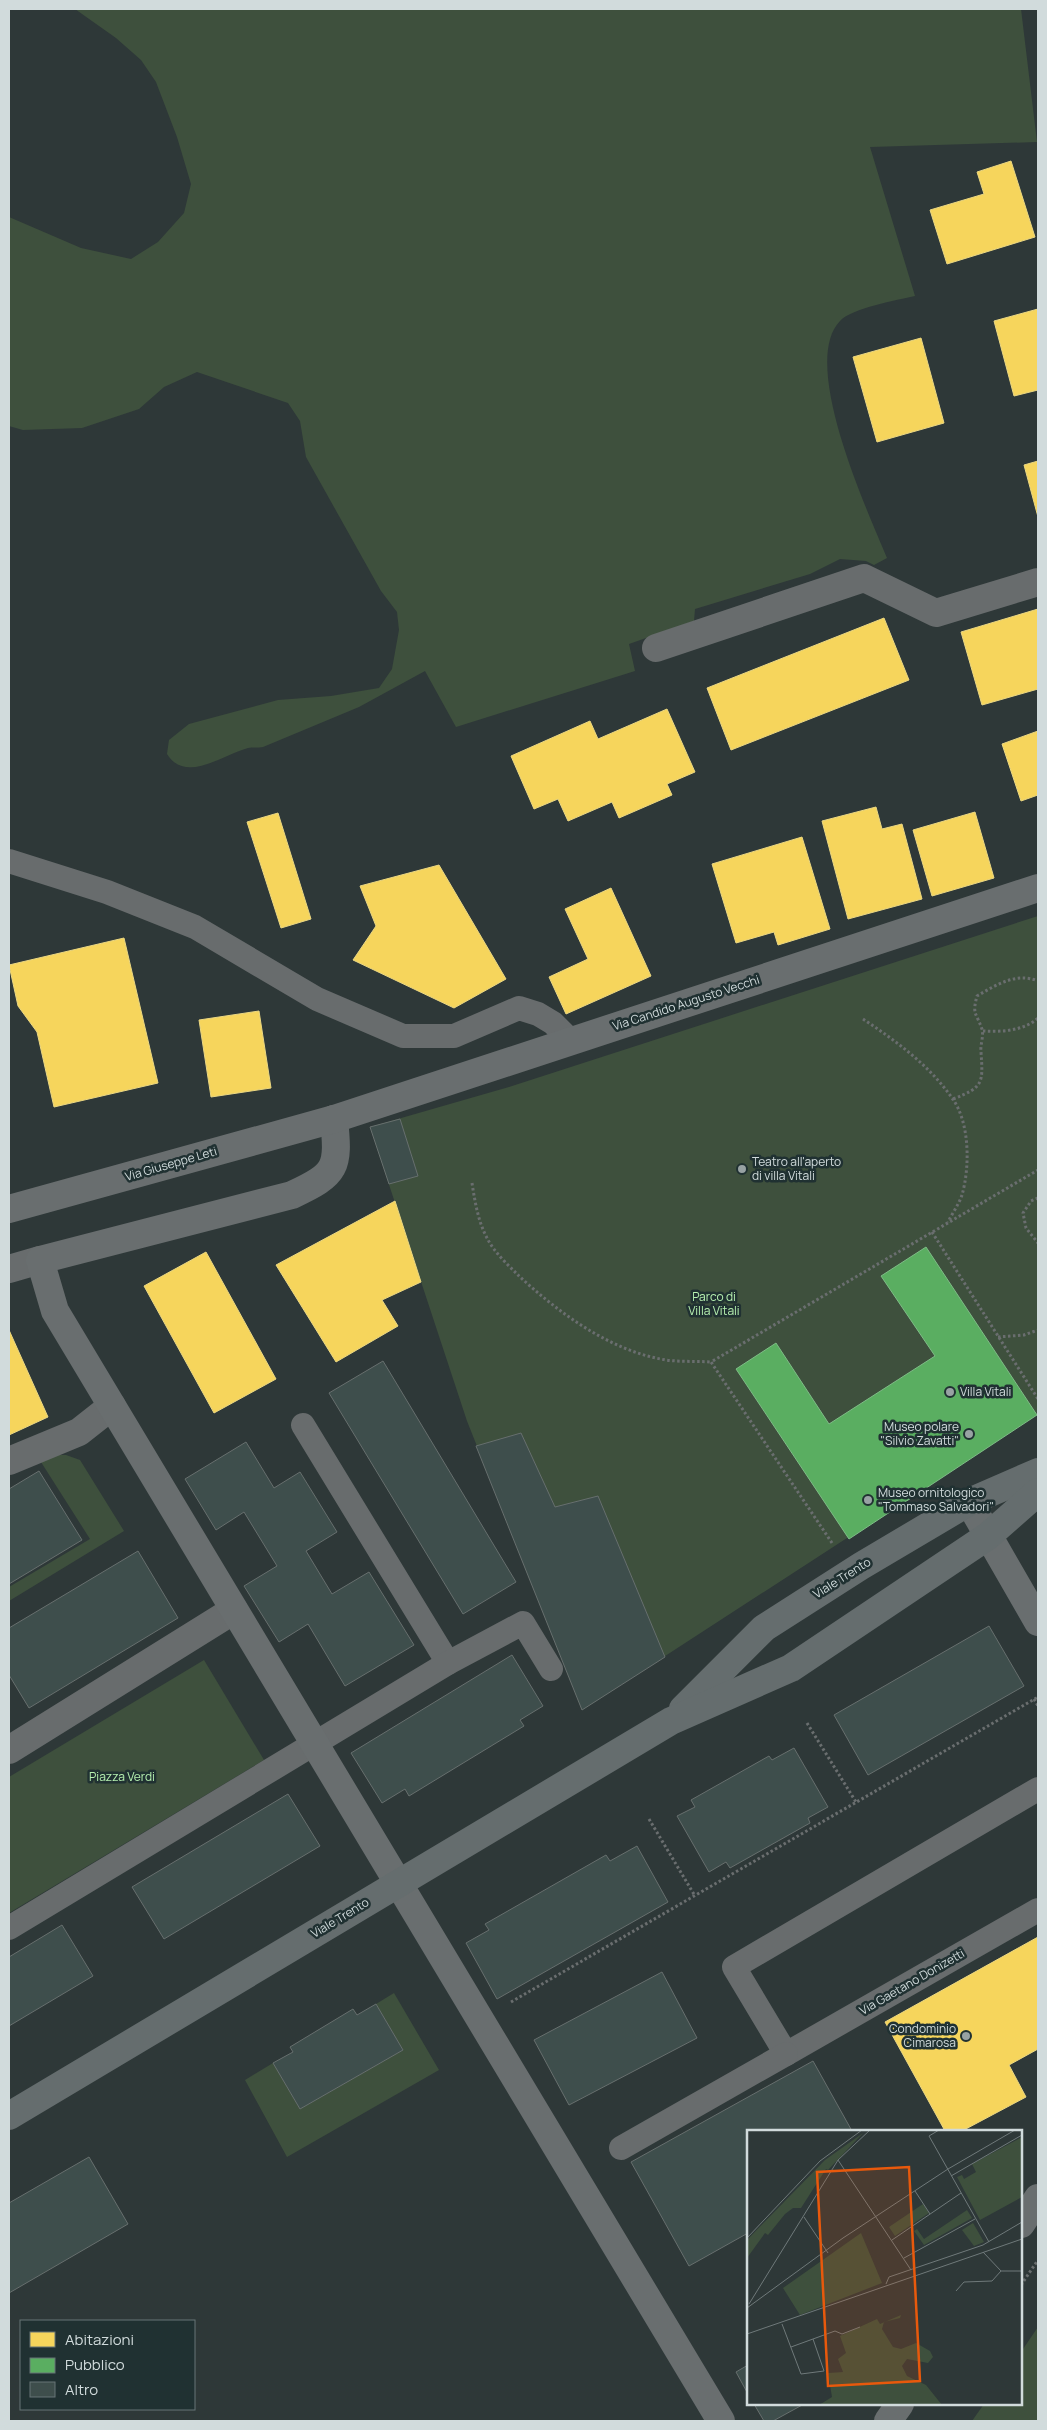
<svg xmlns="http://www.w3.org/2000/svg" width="1047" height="2430" font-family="Manrope,sans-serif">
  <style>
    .green { fill: #3e503d }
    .homes { fill: #f6d55c; stroke: #ebd782 }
    .public { fill: #5aae61; stroke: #7ebc86 }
    .building { fill: #3e4e4c; stroke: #676f6e }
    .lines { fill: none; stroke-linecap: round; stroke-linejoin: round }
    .path { stroke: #6a6e6f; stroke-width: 3; stroke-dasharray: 2.5 2.5; stroke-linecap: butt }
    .lane { stroke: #686c6d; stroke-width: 24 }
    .street { stroke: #686c6d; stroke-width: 28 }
    .secondary { stroke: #696e6f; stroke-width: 28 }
    .primary { stroke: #656d6e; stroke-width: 28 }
    .poi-dot { fill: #98a2a3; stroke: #203132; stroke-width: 2 }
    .labels { text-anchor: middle; stroke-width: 5; stroke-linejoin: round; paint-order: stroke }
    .street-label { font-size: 12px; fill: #d1dbdc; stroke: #203132 }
    .poi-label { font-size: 12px; fill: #d1dbdc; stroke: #203132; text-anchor: start }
    .park-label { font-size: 12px; fill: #b6f0b0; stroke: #203132 }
    .inset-road { fill: none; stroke: #6f797a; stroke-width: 1 }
    .view { fill: #e8590c; fill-opacity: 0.15; stroke: #e8590c; stroke-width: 2.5 }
    .inset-edge { fill: none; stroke: #d1dbdc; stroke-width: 2.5 }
  </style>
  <rect width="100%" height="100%" fill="#2e3838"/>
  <g class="green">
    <path d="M75 9H1021L1037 142 870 147 915 296C897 300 852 308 840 321 799 363 868 512 887 558L874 565 866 561 840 559 810 574 695 609 694 621 629 644 635 671 456 727 425 671 359 707 263 747C258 748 252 747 248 748 222 755 186 784 167 754L169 740 189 724 278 700 331 696 379 688 392 669 399 630 397 612 381 591 306 457 300 421 288 403 197 372 164 387 139 409 82 428 23 430 9 426V217L81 248 131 259 158 242 184 213 191 184 177 137 156 82 141 60 116 38Z"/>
    <path d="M1038 916V1414L582 1710 467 1421 370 1127 509 1087Z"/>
    <path d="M54 1455H66L80 1460 124 1531 9 1601V1587L90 1539 41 1462Z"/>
    <path d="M204 1660 264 1760 9 1913V1777Z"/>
    <path d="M394 1993 439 2070 287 2157 245 2080 273 2063 300 2109 403 2050 376 2004Z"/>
    <path d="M1038 2327V2421H972L984 2404H1021V2352Z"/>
  </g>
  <g class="homes">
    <path d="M1011 161 1035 237 947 264 930 210 984 194 977 172Z"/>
    <path d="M1038 309V390L1014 396 994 321Z"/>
    <path d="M921 338 944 423 877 442 853 357Z"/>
    <path d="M1038 461V517L1024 465Z"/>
    <path d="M1038 609V689L982 705 961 632Z"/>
    <path d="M884 618 909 680 731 750 707 688Z"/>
    <path d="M667 709 695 772 667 784 672 795 619 818 612 802 568 821 558 799 534 809 511 756 590 721 598 739Z"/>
    <path d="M1038 731V795L1021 801 1002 744Z"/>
    <path d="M876 807 882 829 902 824 922 899 848 919 822 821Z"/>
    <path d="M975 812 994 878 932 896 913 830Z"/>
    <path d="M278 813 311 919 281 928 247 822Z"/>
    <path d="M802 837 830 929 778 945 774 932 736 943 712 864Z"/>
    <path d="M439 865 506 979 454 1008 353 960 376 926 360 886Z"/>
    <path d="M611 888 651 976 566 1014 549 977 588 959 565 909Z"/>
    <path d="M124 938 158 1083 54 1107 37 1032 18 1006 9 965Z"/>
    <path d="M259 1011 271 1088 211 1097 199 1020Z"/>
    <path d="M395 1201 421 1282 382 1300 398 1326 336 1362 276 1265Z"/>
    <path d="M206 1252 276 1379 214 1413 144 1286Z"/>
    <path d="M9 1330 48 1417 9 1435Z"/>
    <path d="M1038 1937V2049L1009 2065 1026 2097 962 2131H945L885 2022Z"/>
  </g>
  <path class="public" d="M926 1247 1037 1415 849 1539 736 1369 776 1343 829 1424 935 1356 881 1276Z"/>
  <g class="building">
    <path d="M400 1119 418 1176 389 1184 370 1127Z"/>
    <path d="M383 1361 516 1582 463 1614 329 1393Z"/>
    <path d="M521 1433 555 1507 598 1496 665 1657 582 1710 476 1446Z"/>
    <path d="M246 1442 274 1488 300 1472 337 1532 306 1551 332 1594 369 1572 414 1645 345 1686 308 1624 279 1642 244 1586 277 1566 244 1512 216 1530 185 1479Z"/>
    <path d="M39 1471 82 1540 9 1584V1489Z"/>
    <path d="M138 1551 178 1618 29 1708 9 1675V1628Z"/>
    <path d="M989 1626 1024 1686 868 1775 834 1715Z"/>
    <path d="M512 1655 543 1706 520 1720 524 1726 409 1796 405 1789 382 1803 351 1753Z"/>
    <path d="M794 1748 828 1807 808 1818 810 1823 730 1868 726 1862 709 1872 677 1816 695 1807 691 1800 769 1756 772 1760Z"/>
    <path d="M288 1794 320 1846 164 1939 132 1887Z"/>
    <path d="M637 1846 668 1902 497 1999 466 1943 489 1930 485 1924 606 1855 610 1861Z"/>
    <path d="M62 1925 93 1976 9 2026V1957Z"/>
    <path d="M662 1972 697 2038 569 2105 534 2040Z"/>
    <path d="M376 2004 403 2050 300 2109 273 2063 293 2052 290 2047 353 2009 357 2015Z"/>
    <path d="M813 2061 852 2131H748V2233L689 2266 631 2162Z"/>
    <path d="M89 2157 128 2224 9 2293V2203Z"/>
    <path d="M748 2365V2394L736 2372Z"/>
    <path d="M754 2404H804L773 2421H764Z"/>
  </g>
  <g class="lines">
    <g class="path">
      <path d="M863 1019C896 1041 929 1065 952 1098 970 1122 970 1167 962 1195 959 1204 952 1214 948 1222"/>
      <path d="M983 1031C1001 1032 1024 1031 1038 1018"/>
      <path d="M953 1099C984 1087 983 1083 981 1052 980 1045 984 1036 982 1029 976 1012 972 1015 977 996 996 985 1016 972 1038 981"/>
      <path d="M472 1183C475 1202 478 1221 487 1238 494 1252 508 1265 519 1276 559 1313 610 1351 666 1360 681 1362 696 1361 711 1362"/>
      <path d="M1038 1198 1031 1201 1023 1213 1026 1228 1038 1243"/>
      <path d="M932 1232 1038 1399"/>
      <path d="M998 1337 1024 1335 1038 1330"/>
      <path d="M832 1543 711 1362 1038 1170"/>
      <path d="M1034 1699 1038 1706"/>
      <path d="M807 1723 856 1802"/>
      <path d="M649 1819 695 1896"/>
      <path d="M511 2002 1038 1697"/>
      <path d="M1021 2285 1038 2260"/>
    </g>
    <g class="lane">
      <path d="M9 861 107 892 195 927 317 999 403 1036H454L519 1008 538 1014 553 1023 571 1041"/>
      <path d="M303 1425 448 1663"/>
      <path d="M1038 1789 734 1967 786 2054 1038 1910"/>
      <path d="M9 1928 448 1663 523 1623 551 1669"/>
      <path d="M621 2148 786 2054"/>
    </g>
    <g class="street">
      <path d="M656 648 864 578 936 613 1038 582"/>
      <path d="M9 1269 40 1260"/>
      <path d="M9 1461 79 1432 112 1406"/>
      <path d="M9 1750 234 1610"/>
    </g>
    <g class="secondary">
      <path d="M334 1119C339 1168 337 1174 292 1195L40 1260 55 1311 721 2421"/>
      <path d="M9 1209 334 1119 1038 888"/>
      <path d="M969 1502 1038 1622"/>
      <path d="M1021 2224 1038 2198"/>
      <path d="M888 2421 900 2404"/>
    </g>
    <g class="primary">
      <path d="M683 1709 764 1628 861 1566 969 1502 1038 1472"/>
      <path d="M9 2116 671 1721 791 1668 988 1536 1038 1492"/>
    </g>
  </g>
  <g class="poi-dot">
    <circle cx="742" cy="1169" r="5"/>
    <circle cx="950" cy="1392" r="5"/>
    <circle cx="969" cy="1434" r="5"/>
    <circle cx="868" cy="1500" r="5"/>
    <circle cx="966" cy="2036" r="5"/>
  </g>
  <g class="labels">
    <g class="street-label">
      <text transform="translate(686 1003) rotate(-18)" y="4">Via Candido Augusto Vecchi</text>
      <text transform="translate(171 1164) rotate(-16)" y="4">Via Giuseppe Leti</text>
      <text transform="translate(842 1578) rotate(-32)" y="4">Viale Trento</text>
      <text transform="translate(340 1918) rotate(-31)" y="4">Viale Trento</text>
      <text transform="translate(912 1982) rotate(-30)" y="4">Via Gaetano Donizetti</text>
    </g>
    <g class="poi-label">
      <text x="752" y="1166">Teatro all'aperto<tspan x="752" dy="14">di villa Vitali</tspan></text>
      <text x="960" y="1396">Villa Vitali</text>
      <text x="959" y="1431" text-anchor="end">Museo polare<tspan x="959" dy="14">"Silvio Zavatti"</tspan></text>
      <text x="878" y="1497">Museo ornitologico<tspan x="878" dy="14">"Tommaso Salvadori"</tspan></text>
      <text x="956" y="2033" text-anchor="end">Condominio<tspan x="956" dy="14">Cimarosa</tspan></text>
    </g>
    <g class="park-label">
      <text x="714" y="1301">Parco di<tspan x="714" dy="14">Villa Vitali</tspan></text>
      <text x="122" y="1781">Piazza Verdi</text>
    </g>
  </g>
  <g transform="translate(747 2130)">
    <rect width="275" height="275" fill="#2e3838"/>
    <path d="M116 3 81 40 79 39 54 78H46L38 84 21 105 18 103 0 128V110L78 30ZM275 7V67L233 90 210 47 215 45 217 49 229 42 225 34ZM176 74 182 83 148 106 142 97ZM220 80 225 88 177 115 167 101 170 99 177 109ZM226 93 237 112 227 116 215 100ZM114 103 135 153 53 185 36 158ZM154 185 153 188 137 192 135 199 146 217 154 219 169 213 183 221 186 227 181 233 160 229 155 236 160 246 179 255 195 275H72L85 267 81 243 96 242 91 229 99 223 93 206 130 189 133 194Z" fill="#3e503d"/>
    <path class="inset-road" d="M192 0 182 6 242 112M91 30 164 140M204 46 275 5M168 61 183 84M57 87 81 123M0 108 73 31 115 0M145 110 214 63M236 122 254 141H275M157 128 228 89M139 154 142 147 236 115 275 92M209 161 217 152 245 151 254 141M2 174 91 30 123 0M0 178 96 108 201 39 268 0M35 194 54 244 77 241 66 209M0 204 275 109M44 217 88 201 95 204 113 197"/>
    <path class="view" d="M162 37 173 251 81 256 70 42Z"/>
    <rect width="275" height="275" class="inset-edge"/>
  </g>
  <rect width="1047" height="2430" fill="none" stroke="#d1dbdc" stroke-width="20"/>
  <rect x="20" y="2320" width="175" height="90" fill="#203132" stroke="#677576"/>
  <rect x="30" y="2332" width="25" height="15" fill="#f6d55c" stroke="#677576"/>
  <text x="65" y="2345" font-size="15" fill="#d1dbdc">Abitazioni</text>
  <rect x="30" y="2358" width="25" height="15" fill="#5aae61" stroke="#677576"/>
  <text x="65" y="2370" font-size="15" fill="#d1dbdc">Pubblico</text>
  <rect x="30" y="2382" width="25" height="15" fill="#3e4e4c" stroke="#677576"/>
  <text x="65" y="2395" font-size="15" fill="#d1dbdc">Altro</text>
</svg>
